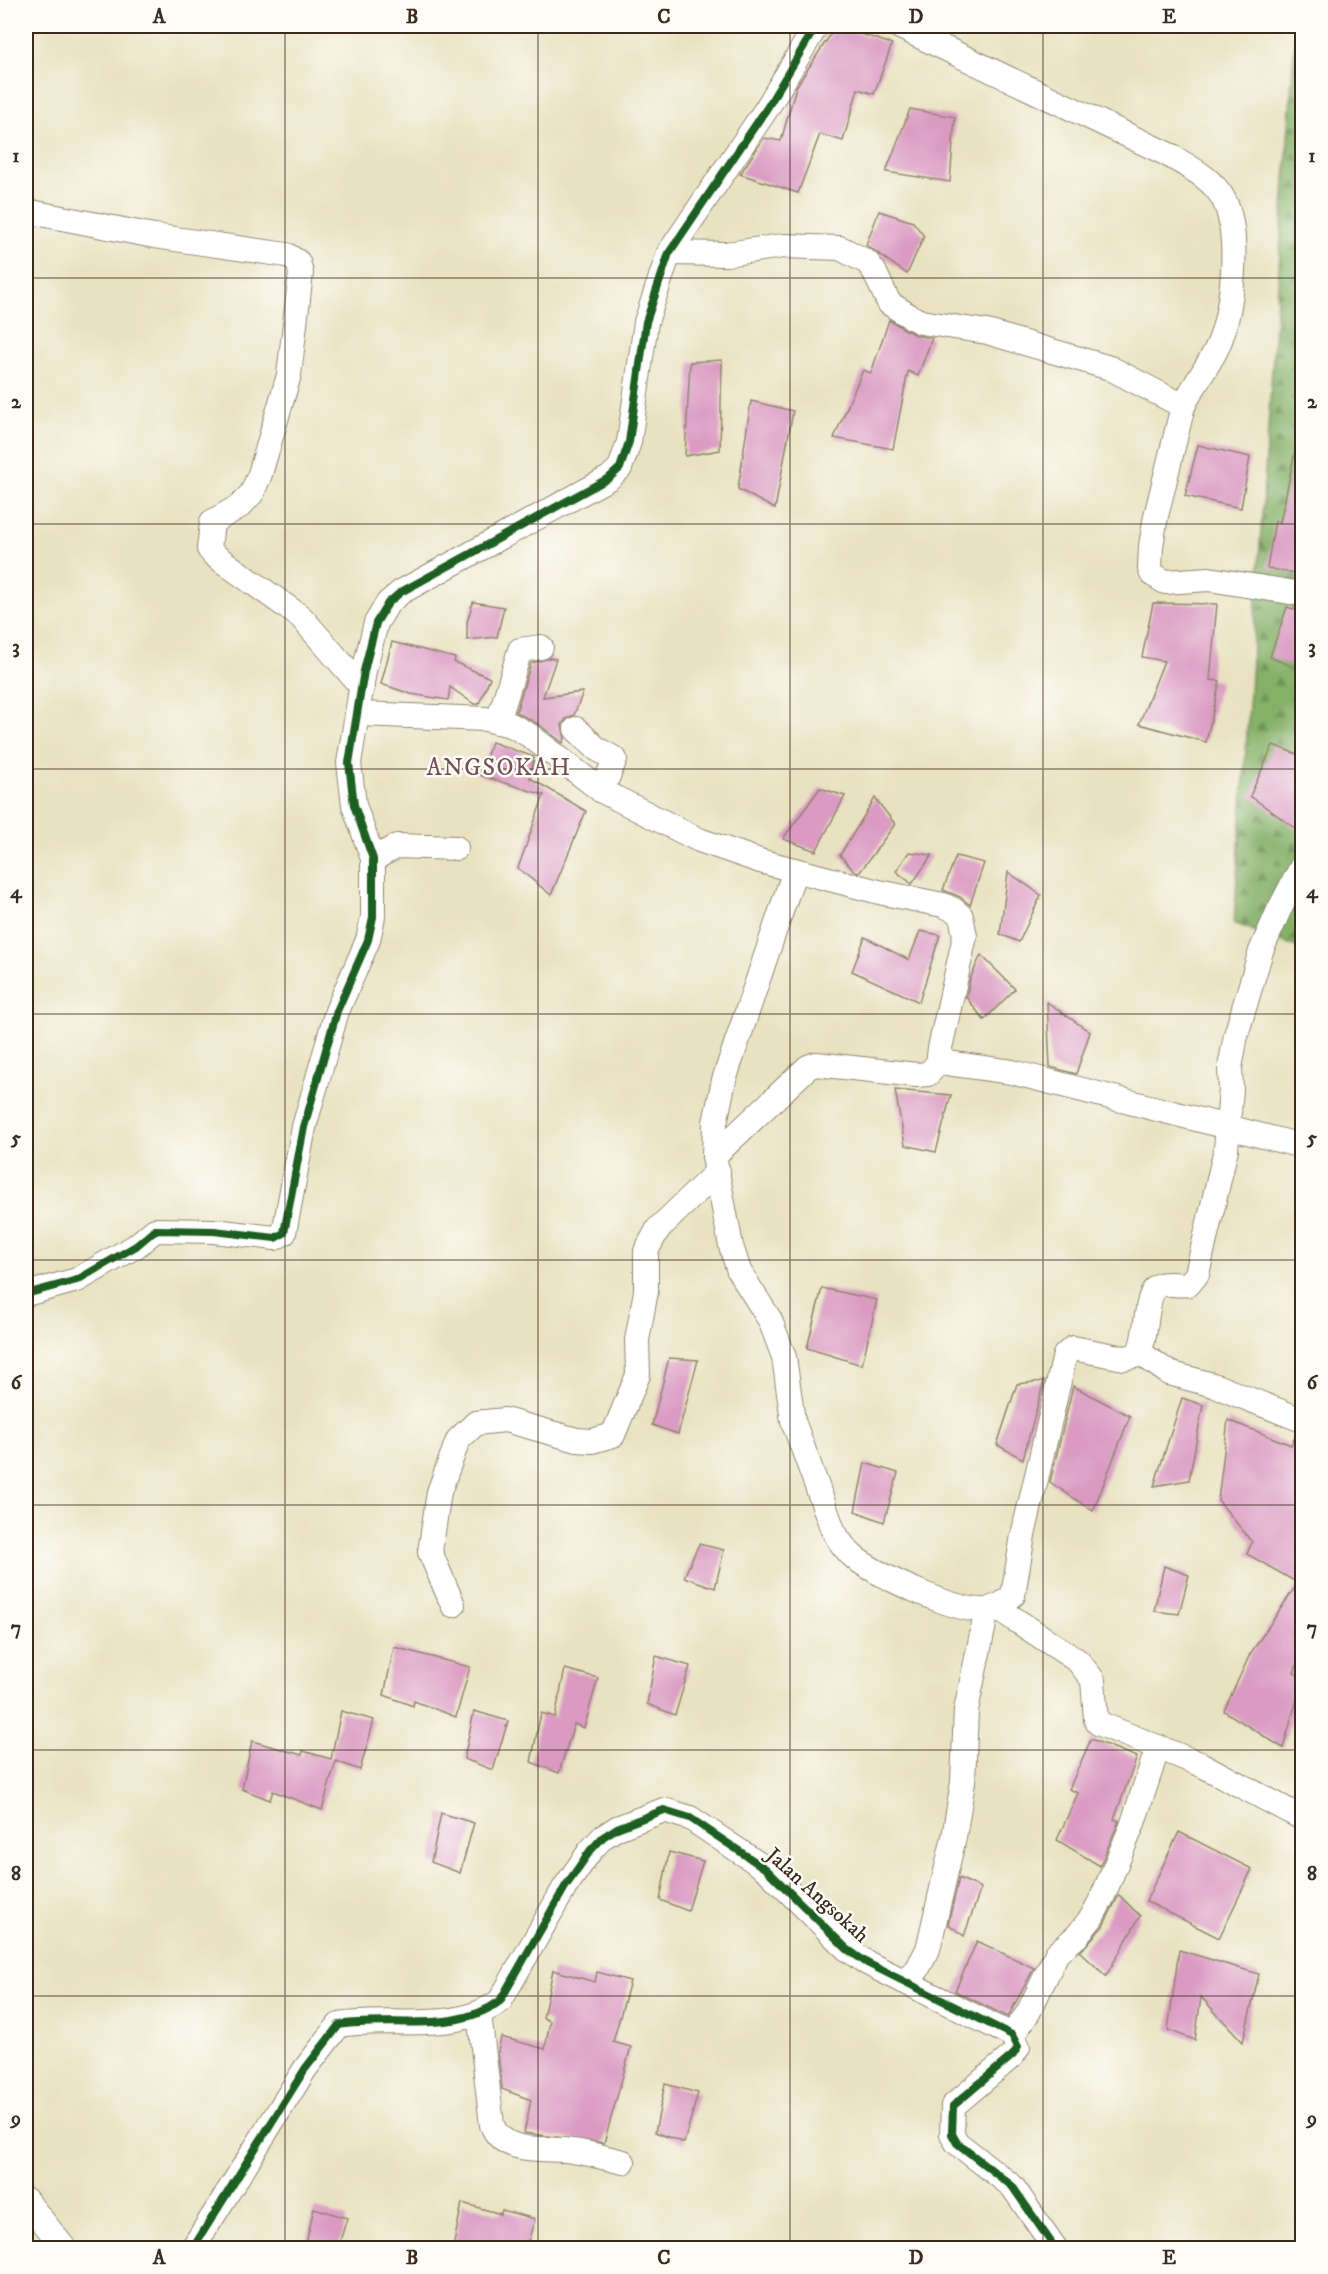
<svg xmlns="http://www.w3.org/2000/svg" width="1328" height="2274" font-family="'IM FELL DW Pica',serif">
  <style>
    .forest { fill: url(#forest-firs); stroke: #606d42; stroke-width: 1.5 }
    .building { fill: #da9ac2 }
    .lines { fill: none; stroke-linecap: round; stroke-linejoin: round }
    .minor-casing { stroke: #928670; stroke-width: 26 }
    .minor { stroke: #fff; stroke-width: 24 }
    .cycleway-casing { stroke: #fdfcf7; stroke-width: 11 }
    .cycleway { stroke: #1b5e20; stroke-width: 8 }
    .grid { fill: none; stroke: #3b2a1e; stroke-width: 1.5; stroke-opacity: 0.55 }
    .labels { text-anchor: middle; stroke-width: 5; stroke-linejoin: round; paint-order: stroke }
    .street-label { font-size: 21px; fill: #3b2a1e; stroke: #fdfcf7 }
    .quarter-label { font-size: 24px; letter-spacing: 1.5px; fill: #735157; stroke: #fdfcf7 }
    .neatline { fill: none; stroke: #3b2a1e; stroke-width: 2 }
    .grid-label { font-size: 20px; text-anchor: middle; font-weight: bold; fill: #3b2a1e }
  </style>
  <defs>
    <pattern id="forest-firs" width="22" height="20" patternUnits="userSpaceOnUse" patternTransform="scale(1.5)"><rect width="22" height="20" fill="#84b067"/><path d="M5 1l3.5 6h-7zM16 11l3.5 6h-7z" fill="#6d8f54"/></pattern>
  </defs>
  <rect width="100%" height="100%" fill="#fdfcf7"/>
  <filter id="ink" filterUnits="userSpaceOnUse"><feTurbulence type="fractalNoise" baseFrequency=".0167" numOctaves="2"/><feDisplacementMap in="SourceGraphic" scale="12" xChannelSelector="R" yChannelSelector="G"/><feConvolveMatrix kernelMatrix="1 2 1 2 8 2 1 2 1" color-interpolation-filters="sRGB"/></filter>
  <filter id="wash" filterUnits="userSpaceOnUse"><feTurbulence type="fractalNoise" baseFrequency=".008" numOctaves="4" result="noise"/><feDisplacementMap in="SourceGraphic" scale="24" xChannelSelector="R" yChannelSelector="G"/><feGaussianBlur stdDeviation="1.35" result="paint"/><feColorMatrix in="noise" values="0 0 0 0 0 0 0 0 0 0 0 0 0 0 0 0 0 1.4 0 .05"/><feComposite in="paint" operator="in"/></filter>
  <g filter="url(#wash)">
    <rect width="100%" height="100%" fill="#e9e2c1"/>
    <path class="forest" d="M1295 37 1302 38V949L1234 923Z"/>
    <g id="blocks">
      <g class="building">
        <path d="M836 26 892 44 874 94 858 89 843 141 820 134 798 193 740 174 764 138 781 141 796 87Z"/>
        <path d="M910 109 955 117 950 182 886 172Z"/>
        <path d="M879 211 913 222 924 236 907 274 866 245Z"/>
        <path d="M889 320 915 335 932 338 918 376 908 371 893 449 834 438 863 370 871 373Z"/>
        <path d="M722 360 720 450 685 456 690 362Z"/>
        <path d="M751 401 793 411 775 509 738 489Z"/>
        <path d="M1198 445 1250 457 1241 508 1185 496Z"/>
        <path d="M1296 447H1302V575L1267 568 1275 521 1280 522Z"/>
        <path d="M473 602 504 607 497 637 467 640V622Z"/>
        <path d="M1153 603 1217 604 1210 680 1220 681 1206 742 1139 724 1164 661 1142 657Z"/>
        <path d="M1287 607 1302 612V671L1270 657Z"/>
        <path d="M392 642 455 658 454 662 490 678 479 704H474L450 687 448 700 411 694 381 684Z"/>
        <path d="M550 658 556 659 543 697 583 692 574 715 566 719 562 725 565 738 563 743 538 724 516 712 531 663Z"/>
        <path d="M492 742 534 757 530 778 586 811 551 895 518 868 544 795 479 775Z"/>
        <path d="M1273 745 1302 756V833L1250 796Z"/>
        <path d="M820 788 845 796 816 851 783 839Z"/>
        <path d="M875 798 895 824 860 872 854 871 840 855Z"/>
        <path d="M909 852 932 855 912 884 896 871Z"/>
        <path d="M956 856 984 863 970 905 960 897 943 890Z"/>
        <path d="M1008 872 1041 895 1019 942 1000 934Z"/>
        <path d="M920 931 940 935 919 1002 852 971 865 937 909 960Z"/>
        <path d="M981 955 1015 989 984 1020 966 997 970 979Z"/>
        <path d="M1047 1002 1090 1032 1076 1074 1050 1067Z"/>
        <path d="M895 1090 951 1095 936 1152 905 1145Z"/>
        <path d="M822 1288 877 1300 862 1365 807 1348Z"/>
        <path d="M669 1358 698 1360 678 1434 652 1425Z"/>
        <path d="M1044 1381 1023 1459 997 1445 1017 1384Z"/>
        <path d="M1073 1386 1130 1416 1093 1511 1050 1482Z"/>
        <path d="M1182 1398 1203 1405 1189 1480 1154 1486Z"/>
        <path d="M1228 1420 1291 1445 1297 1433 1302 1434V1652L1294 1673 1302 1677V1682L1283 1748 1224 1711 1250 1654 1298 1583 1247 1554 1252 1542 1218 1500Z"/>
        <path d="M865 1463 898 1473 884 1522 855 1511Z"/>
        <path d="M699 1544 724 1550 715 1588 684 1577Z"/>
        <path d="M1164 1566 1189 1575 1179 1614 1154 1611Z"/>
        <path d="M394 1647 470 1667 456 1717 414 1701 413 1706 384 1695Z"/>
        <path d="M656 1656 690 1666 675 1715 647 1704Z"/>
        <path d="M565 1669 598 1678 584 1728 574 1724 559 1773 531 1762 541 1713 555 1717Z"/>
        <path d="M341 1711 374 1720 360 1770 336 1761 322 1810 273 1791 270 1800 242 1789 252 1741 302 1755 303 1751 331 1759Z"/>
        <path d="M474 1711 508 1721 493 1770 464 1759Z"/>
        <path d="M1091 1739 1137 1757 1114 1819 1119 1821 1100 1866 1057 1840 1078 1793 1069 1789Z"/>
        <path d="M441 1813 474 1823 460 1873 431 1862Z"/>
        <path d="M1179 1832 1252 1869 1219 1938 1146 1901Z"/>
        <path d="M669 1852 703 1861 688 1911 660 1900Z"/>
        <path d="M959 1878 981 1888 964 1936 948 1924Z"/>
        <path d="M1119 1895 1140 1916 1106 1976 1080 1952 1103 1926Z"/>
        <path d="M977 1941 1034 1968 1008 2017 955 1991Z"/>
        <path d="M1179 1950 1259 1974 1243 2042 1201 1997 1195 2040 1168 2030Z"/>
        <path d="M553 1970 595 1982 597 1972 630 1981 613 2042 631 2047 604 2143 524 2133 531 2100 502 2089 498 2053 501 2037 545 2049 550 2021 543 2018Z"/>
        <path d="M665 2084 698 2093 684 2143 655 2132Z"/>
        <path d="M462 2203 501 2214 502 2210 535 2219 526 2248H453Z"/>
        <path d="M314 2208 347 2218 338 2248H305Z"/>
      </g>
    </g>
  </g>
  <g filter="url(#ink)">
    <use href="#blocks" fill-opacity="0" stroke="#928670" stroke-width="1.5"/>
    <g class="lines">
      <g class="minor-casing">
        <g id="minor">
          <path d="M898 26 1167 154C1187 166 1212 177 1224 200 1241 234 1233 316 1216 350 1206 369 1193 387 1183 406"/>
          <path d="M26 211 154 236 287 255 298 262 301 273 289 375 260 474 252 493 240 506 212 522 209 549 214 555 301 617 362 687"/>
          <path d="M669 253 726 254 783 246 840 248 867 262 874 271 889 303 911 317 921 322 987 332 1110 368 1183 406 1156 516 1151 546 1150 569 1152 574 1165 582 1209 579 1302 594"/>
          <path d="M359 714 486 719 511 725 529 735 602 791 699 840 760 861 879 892 943 905 954 910 961 916 965 936 940 1048 939 1055 947 1063 1012 1072 1302 1146"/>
          <path d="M498 722 520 650 541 647"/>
          <path d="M576 729 597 749 615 759 602 791"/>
          <path d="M373 859 397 846 456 848"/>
          <path d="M795 870 724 1080 715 1123 714 1156 731 1246 739 1271 770 1320 784 1357 793 1421 833 1530C839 1541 846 1551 856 1559 882 1577 957 1613 987 1610L966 1710 963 1782 954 1837 928 1949 917 1970 903 1981"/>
          <path d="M714 1156 808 1067 816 1064 917 1075 928 1074 941 1060"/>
          <path d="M26 1294 77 1280 136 1246 155 1230 214 1231 275 1238 284 1233 304 1127 337 1011 368 940 373 917V859L354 805 349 763 364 671 376 623 388 603 401 592 609 478 620 468 629 442 646 322 669 253 767 108 816 26"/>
          <path d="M1139 1352 1169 1373 1213 1385 1302 1420"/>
          <path d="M453 1605 430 1552 439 1492 458 1440 476 1423 505 1420 577 1440 592 1441 613 1435 638 1375 637 1340 646 1291V1251L658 1229 718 1171"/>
          <path d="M996 1607 1078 1661 1093 1680 1096 1720 1098 1723 1202 1765 1302 1818"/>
          <path d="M987 1610 1002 1604 1013 1595 1023 1535 1065 1355 1073 1348 1124 1358 1135 1356C1150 1344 1142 1292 1160 1285 1168 1282 1180 1286 1189 1284L1197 1274 1226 1149 1231 1089 1230 1068 1236 1035 1261 951 1279 910 1302 866"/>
          <path d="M479 2013 492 2125C504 2156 546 2147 572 2151 589 2153 606 2158 623 2162"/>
          <path d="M1012 2035 1028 2013 1057 1953 1077 1936 1092 1917 1102 1898 1132 1826 1158 1747"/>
          <path d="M26 2200 64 2248"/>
          <path d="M193 2248 305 2069 339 2025C390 2016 455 2035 500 2001L565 1887 590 1851 603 1837 617 1828 664 1810 690 1818 766 1869 847 1949 867 1963 1012 2035 1018 2047 1013 2055 953 2106 952 2134 957 2143 1012 2186 1055 2248"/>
        </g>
      </g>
      <use href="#minor" class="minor"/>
      <g class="cycleway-casing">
        <g id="cycleway">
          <path d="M26 1294 77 1280 136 1246 155 1230 214 1231 275 1238 284 1233 304 1127 337 1011 368 940 373 917V859L354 805 349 763 364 671 376 623 388 603 401 592 609 478 620 468 629 442 646 322 669 253 767 108 816 26"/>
          <path d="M193 2248 305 2069 339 2025C390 2016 455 2035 500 2001L565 1887 590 1851 603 1837 617 1828 664 1810 690 1818 766 1869 847 1949 867 1963 1012 2035 1018 2047 1013 2055 953 2106 952 2134 957 2143 1012 2186 1055 2248"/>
        </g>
      </g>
      <use href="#cycleway" class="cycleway"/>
    </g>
  </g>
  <path class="grid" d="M285 26V2248M538 26V2248M790 26V2248M1043 26V2248M26 278H1302M26 524H1302M26 769H1302M26 1014H1302M26 1260H1302M26 1505H1302M26 1750H1302M26 1996H1302"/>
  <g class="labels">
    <g class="street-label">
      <text transform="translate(818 1895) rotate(42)" y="7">Jalan Angsokah</text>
    </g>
    <g class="quarter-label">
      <text x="499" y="775">ANGSOKAH</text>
    </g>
  </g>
  <rect width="1328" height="2274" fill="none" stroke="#fdfcf7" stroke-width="66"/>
  <rect x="33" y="33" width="1262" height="2208" class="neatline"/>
  <g class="grid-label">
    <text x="159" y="23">A</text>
    <text x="412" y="23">B</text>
    <text x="664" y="23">C</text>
    <text x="916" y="23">D</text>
    <text x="1169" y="23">E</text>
    <text x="16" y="162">1</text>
    <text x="1312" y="162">1</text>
    <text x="16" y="408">2</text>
    <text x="1312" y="408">2</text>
    <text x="16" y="653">3</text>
    <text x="1312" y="653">3</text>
    <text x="16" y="898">4</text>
    <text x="1312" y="898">4</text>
    <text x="16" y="1144">5</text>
    <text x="1312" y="1144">5</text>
    <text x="16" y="1389">6</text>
    <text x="1312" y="1389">6</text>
    <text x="16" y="1634">7</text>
    <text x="1312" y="1634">7</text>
    <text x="16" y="1880">8</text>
    <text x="1312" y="1880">8</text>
    <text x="16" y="2125">9</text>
    <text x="1312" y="2125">9</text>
    <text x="159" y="2264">A</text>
    <text x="412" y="2264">B</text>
    <text x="664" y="2264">C</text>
    <text x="916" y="2264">D</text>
    <text x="1169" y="2264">E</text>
  </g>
</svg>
